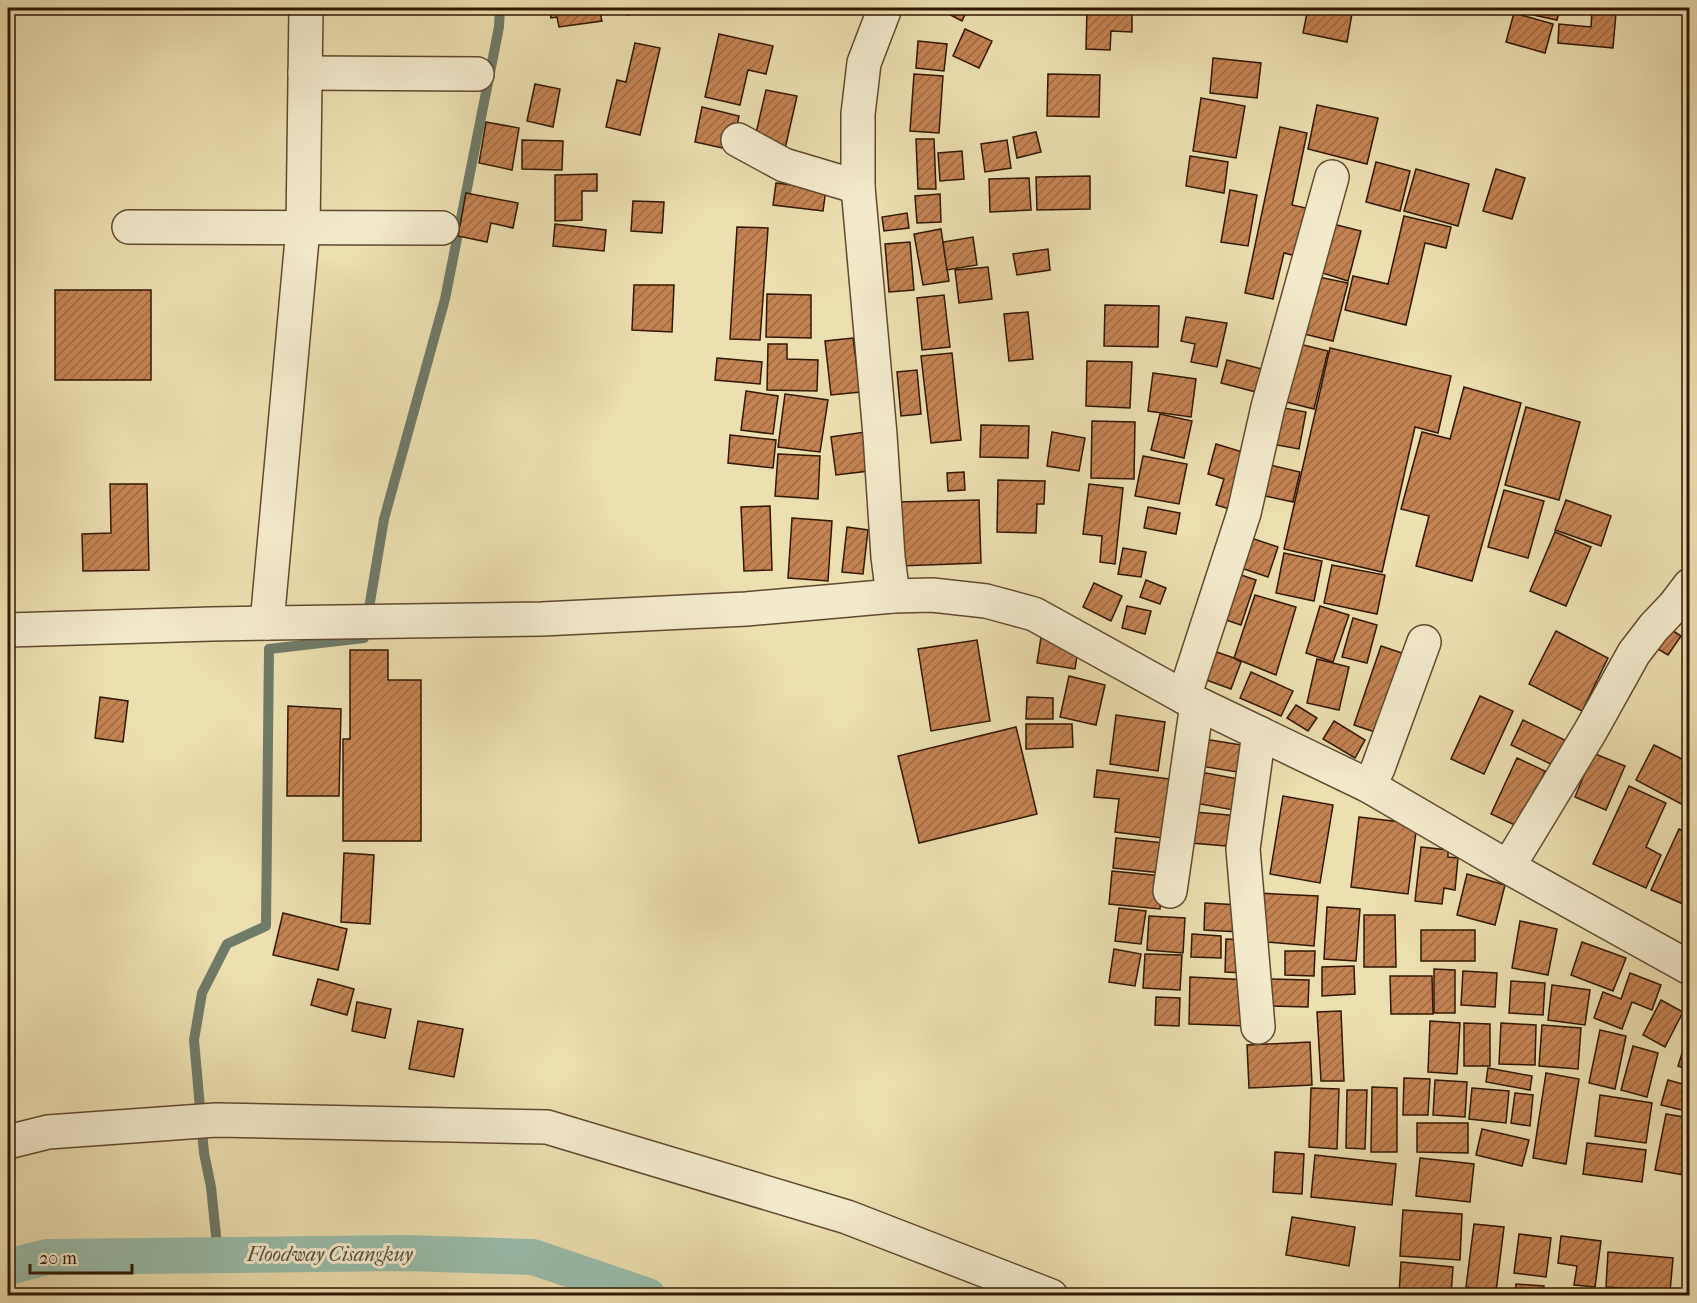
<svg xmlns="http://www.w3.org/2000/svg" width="1697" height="1303" font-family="'IM FELL French Canon',serif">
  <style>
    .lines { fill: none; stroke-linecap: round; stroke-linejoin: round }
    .stream { stroke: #6f7b68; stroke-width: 10 }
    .canal { stroke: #99bdab; stroke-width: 36 }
    .building { fill: url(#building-hatch); stroke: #311703; stroke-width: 1.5 }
    .minor-casing { stroke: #60492e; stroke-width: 36 }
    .minor { stroke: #f3eacc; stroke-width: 33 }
    .labels { text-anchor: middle; stroke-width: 6; stroke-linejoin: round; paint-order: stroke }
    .water-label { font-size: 20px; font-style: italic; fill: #55513e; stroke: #f3eacc }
  </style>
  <defs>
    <pattern id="building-hatch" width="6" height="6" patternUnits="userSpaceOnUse" patternTransform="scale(1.5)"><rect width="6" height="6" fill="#c48353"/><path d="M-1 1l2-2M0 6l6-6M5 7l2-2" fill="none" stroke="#a06a43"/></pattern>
  </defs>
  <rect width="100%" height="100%" fill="#ecdfb0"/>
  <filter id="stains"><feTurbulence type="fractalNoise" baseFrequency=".00333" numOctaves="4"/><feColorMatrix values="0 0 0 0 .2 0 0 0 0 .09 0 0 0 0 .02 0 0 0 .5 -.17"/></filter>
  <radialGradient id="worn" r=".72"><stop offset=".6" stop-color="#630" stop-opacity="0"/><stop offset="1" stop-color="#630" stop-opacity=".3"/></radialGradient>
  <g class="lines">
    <path class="stream" d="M218 1255 211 1187 204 1153 194 1040 202 993 227 944 266 926 269 649 364 638 384 519 445 299 499 27 500 8"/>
    <path class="canal" d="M8 1267 47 1257 405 1253 533 1257 648 1296"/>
  </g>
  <g class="building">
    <path d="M549 8H599L602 21 559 27 557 17 551 18Z"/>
    <path d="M627 8H657V11L627 15Z"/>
    <path d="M937 8H968L962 21Z"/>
    <path d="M1087 8H1132V32L1111 31 1110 50 1086 49Z"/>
    <path d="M1308 8H1353L1347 42 1303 33Z"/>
    <path d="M1516 8H1560L1557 20 1515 11Z"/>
    <path d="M1592 11 1616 13 1613 48 1558 43 1559 24 1591 27Z"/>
    <path d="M1514 13 1553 24 1545 53 1506 42Z"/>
    <path d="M965 29 992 41 979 68 953 56Z"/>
    <path d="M719 34 773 46 766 74 748 70 740 105 705 97Z"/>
    <path d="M918 41 947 44 944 71 916 68Z"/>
    <path d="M635 43 660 48 640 135 606 127 617 80 626 82Z"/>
    <path d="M1213 58 1261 63 1257 98 1210 93Z"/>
    <path d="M914 74 943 76 939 133 910 131Z"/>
    <path d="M1048 74 1100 75 1099 117 1047 116Z"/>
    <path d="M535 84 560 89 553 127 527 121Z"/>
    <path d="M766 90 797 96 785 149 754 142Z"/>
    <path d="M1201 98 1245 106 1236 158 1193 151Z"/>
    <path d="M1317 105 1378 118 1367 164 1308 149Z"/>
    <path d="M702 107 739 116 732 150 695 142Z"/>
    <path d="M486 122 519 128 512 170 479 163Z"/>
    <path d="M1280 127 1307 133 1292 205 1306 208 1296 256 1284 253 1273 299 1245 293Z"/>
    <path d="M1036 132 1041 152 1017 158 1013 137Z"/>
    <path d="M916 139H934L936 189H918Z"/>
    <path d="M522 140 563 141 562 170 522 169Z"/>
    <path d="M1007 140 1011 168 985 172 981 144Z"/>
    <path d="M962 151 964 179 940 181 938 153Z"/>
    <path d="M1190 156 1228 162 1224 193 1186 186Z"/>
    <path d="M1376 162 1410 171 1400 211 1366 202Z"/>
    <path d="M1416 169 1469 184 1458 226 1404 211Z"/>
    <path d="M1496 169 1525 178 1512 219 1483 211Z"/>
    <path d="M597 174V191H582V220L555 221V175Z"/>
    <path d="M1090 176V209L1037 210 1036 177Z"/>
    <path d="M1029 178 1031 210 990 212 989 179Z"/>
    <path d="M776 183 826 189 823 211 773 205Z"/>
    <path d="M1230 190 1257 195 1248 246 1221 242Z"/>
    <path d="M466 193 518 203 513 228 491 223 487 242 458 236Z"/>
    <path d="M940 194 941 222 917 223 915 196Z"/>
    <path d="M633 201 664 202 662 233 631 231Z"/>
    <path d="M907 213 909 228 884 231 882 217Z"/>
    <path d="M1404 216 1451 227 1446 248 1425 243 1406 325 1345 310 1353 276 1388 284Z"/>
    <path d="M1325 222 1361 231 1348 281 1313 270Z"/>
    <path d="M555 224 606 230 604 251 553 246Z"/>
    <path d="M737 227 768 228 760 340 730 339Z"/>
    <path d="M941 229 949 281 923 285 914 234Z"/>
    <path d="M973 237 977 265 947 270 943 242Z"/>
    <path d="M910 242 914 290 889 292 885 244Z"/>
    <path d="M1048 249 1050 270 1017 275 1013 254Z"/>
    <path d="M988 267 992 299 959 303 955 270Z"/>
    <path d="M1309 275 1348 283 1333 341 1296 332Z"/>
    <path d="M634 285H674L672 332 632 330Z"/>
    <rect x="55" y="290" width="96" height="90"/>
    <path d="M767 294 811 295V338L766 337Z"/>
    <path d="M944 295 950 347 922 350 917 298Z"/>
    <path d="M1105 305 1159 306 1158 347 1104 346Z"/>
    <path d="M1028 312 1033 359 1009 361 1004 314Z"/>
    <path d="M1186 317 1227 323 1217 367 1191 362 1195 344 1181 341Z"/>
    <path d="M853 338 860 392 831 395 825 341Z"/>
    <path d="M1287 341 1328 351 1314 409 1274 399Z"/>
    <path d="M768 344H787V359L818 360 817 391 767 390Z"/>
    <path d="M1330 348 1451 376 1438 433 1415 427 1382 572 1284 549Z"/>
    <path d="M952 353 961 440 931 443 921 356Z"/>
    <path d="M717 358 762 362 760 384 715 380Z"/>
    <path d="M1227 360 1262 369 1256 392 1221 383Z"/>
    <path d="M1087 361 1132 362 1130 408 1086 406Z"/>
    <path d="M917 370 921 414 901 416 897 372Z"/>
    <path d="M1153 373 1196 379 1191 417 1148 411Z"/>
    <path d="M1464 387 1521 403 1472 581 1416 566 1429 516 1401 509 1422 432 1450 439Z"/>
    <path d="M746 391 778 396 773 434 741 430Z"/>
    <path d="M785 394 828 400 820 452 778 447Z"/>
    <path d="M1273 406 1306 412 1299 449 1266 443Z"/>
    <path d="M1526 407 1580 422 1559 500 1505 485Z"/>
    <path d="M1160 414 1192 421 1184 458 1151 450Z"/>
    <path d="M1092 421 1135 422 1134 479 1091 478Z"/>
    <path d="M981 425 1029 426 1028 458 980 457Z"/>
    <path d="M865 432 869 471 836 475 831 437Z"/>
    <path d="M1052 432 1085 438 1079 471 1047 466Z"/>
    <path d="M730 435 776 440 773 468 728 463Z"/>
    <path d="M1216 444 1249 454 1233 510 1216 505 1224 479 1208 474Z"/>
    <path d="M778 454 820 456 818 499 775 496Z"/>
    <path d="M1143 456 1187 464 1179 504 1135 496Z"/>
    <path d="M1257 462 1300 472 1293 502 1251 493Z"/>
    <path d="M964 472 965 490 948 491 947 473Z"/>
    <path d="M998 480 1045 481 1044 504H1037L1036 533 997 532Z"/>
    <path d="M110 484H147L149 570 83 571 82 534 111 533Z"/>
    <path d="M1089 484 1123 488 1115 564 1100 562 1102 536 1083 534Z"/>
    <path d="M1504 490 1544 501 1528 558 1488 547Z"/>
    <path d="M979 500 981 563 899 566 897 502Z"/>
    <path d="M1566 500 1611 516 1601 546 1555 530Z"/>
    <path d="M770 506 772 570 744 571 741 507Z"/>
    <path d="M1148 507 1180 513 1176 534 1144 528Z"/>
    <path d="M792 518 832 521 828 581 788 578Z"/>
    <path d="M847 527 868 530 863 574 842 572Z"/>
    <path d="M1555 532 1591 547 1566 606 1530 591Z"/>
    <path d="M1242 535 1278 547 1268 577 1232 565Z"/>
    <path d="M1123 548 1146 552 1141 577 1118 574Z"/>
    <path d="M1284 553 1322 561 1314 601 1276 593Z"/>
    <path d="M1332 565 1385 575 1377 614 1324 603Z"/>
    <path d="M1229 571 1256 580 1241 625 1214 616Z"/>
    <path d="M1146 580 1166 588 1160 604 1140 597Z"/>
    <path d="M1094 583 1122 596 1111 621 1083 607Z"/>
    <path d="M1255 595 1296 607 1276 675 1234 658Z"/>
    <path d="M1127 606 1151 611 1145 634 1122 628Z"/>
    <path d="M1320 606 1349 615 1333 662 1306 653Z"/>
    <path d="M1353 618 1377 625 1367 663 1342 657Z"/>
    <path d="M1664 625 1681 636 1668 655 1651 645Z"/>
    <path d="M1556 631 1608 658 1582 711 1529 684Z"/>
    <path d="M1041 637 1079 643 1075 669 1037 663Z"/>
    <path d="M977 640 990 721 931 731 918 649Z"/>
    <path d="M1381 646 1405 654 1378 733 1354 725Z"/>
    <path d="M1208 649 1234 658 1241 662 1231 689 1198 677Z"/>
    <path d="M350 650H388V680H421V841H343V739H350Z"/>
    <path d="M1317 659 1349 667 1339 710 1307 703Z"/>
    <path d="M1251 672 1293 691 1281 716 1240 698Z"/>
    <path d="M1069 676 1105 685 1096 725 1060 717Z"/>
    <path d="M1480 696 1513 711 1484 774 1451 759Z"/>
    <path d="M100 697 128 701 123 742 95 738Z"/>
    <path d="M1027 697 1053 698V719H1026Z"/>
    <path d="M1296 705 1317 718 1308 731 1287 718Z"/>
    <path d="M288 706 341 709 339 796H287Z"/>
    <path d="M1116 715 1165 722 1158 771 1110 764Z"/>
    <path d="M1523 720 1569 742 1557 767 1511 745Z"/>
    <path d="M1334 721 1365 740 1355 758 1323 739Z"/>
    <path d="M1026 724H1072L1073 747 1026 749Z"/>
    <path d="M1016 727 1037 814 919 843 898 756Z"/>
    <path d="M1198 738 1248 746 1243 773 1194 765Z"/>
    <path d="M1654 745 1690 763V801L1687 807 1636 780Z"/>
    <path d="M1593 753 1625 766 1606 810 1575 797Z"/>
    <path d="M1517 758 1545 771 1519 827 1491 814Z"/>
    <path d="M1097 770 1169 779 1163 838 1115 832 1119 799 1094 797Z"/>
    <path d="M1195 771 1244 780 1239 811 1189 802Z"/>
    <path d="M1629 786 1666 803 1646 847 1661 855 1646 888 1593 864Z"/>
    <path d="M1283 796 1333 805 1320 883 1270 874Z"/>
    <path d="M1194 812 1240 816 1238 847 1191 843Z"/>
    <path d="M1359 817 1417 824 1408 894 1351 887Z"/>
    <path d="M1679 829 1690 834V907L1651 890Z"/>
    <path d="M1116 838 1164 843 1162 873 1113 868Z"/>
    <path d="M1421 847 1448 850V857L1458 858 1455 890 1444 888 1442 904 1415 901Z"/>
    <path d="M344 853 374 855 370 924 341 922Z"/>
    <path d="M1112 871 1163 876 1160 909 1109 904Z"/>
    <path d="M1467 874 1505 885 1495 925 1457 915Z"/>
    <path d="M1257 893 1318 896 1314 946 1254 941Z"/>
    <path d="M1205 903 1240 905 1239 932 1204 930Z"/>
    <path d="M1327 907 1360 909 1356 961 1324 959Z"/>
    <path d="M1119 908 1146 911 1141 944 1115 941Z"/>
    <path d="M283 913 347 929 338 970 273 955Z"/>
    <path d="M1364 915H1395L1396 967H1364Z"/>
    <path d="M1149 916 1185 918 1183 953 1147 950Z"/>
    <path d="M1520 921 1557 929 1548 975 1512 968Z"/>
    <rect x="1421" y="930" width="54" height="31"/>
    <path d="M1192 934 1221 936V958L1191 957Z"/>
    <path d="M1226 939 1244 940 1243 973 1225 972Z"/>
    <path d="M1582 942 1626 958 1613 991 1571 975Z"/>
    <path d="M1114 949 1141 954 1135 986 1109 982Z"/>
    <path d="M1285 951H1315L1314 976 1285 975Z"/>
    <path d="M1145 954 1182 955 1180 990 1143 988Z"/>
    <path d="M1354 966 1355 994 1322 996V967Z"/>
    <path d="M1434 969 1455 970V1013H1434Z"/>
    <path d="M1463 971 1497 973 1495 1007 1461 1005Z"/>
    <path d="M1630 973 1661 985 1652 1010 1632 1002 1622 1029 1594 1018 1603 992 1621 999Z"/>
    <path d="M1390 976H1432L1433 1014H1391Z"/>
    <path d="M1190 977 1250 980 1248 1026 1189 1024Z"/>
    <path d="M318 979 354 989 347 1015 311 1005Z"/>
    <path d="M1267 979 1309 980 1308 1007 1267 1006Z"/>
    <path d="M1511 981 1545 983 1543 1015 1509 1013Z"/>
    <path d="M1552 985 1590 990 1585 1025 1548 1020Z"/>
    <path d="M1156 997 1180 998 1179 1026 1155 1025Z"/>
    <path d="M1661 1000 1683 1012 1665 1047 1643 1035Z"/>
    <path d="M357 1002 391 1009 385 1038 352 1031Z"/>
    <path d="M1341 1011 1344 1081H1321L1317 1012Z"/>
    <path d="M418 1021 463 1029 454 1077 409 1069Z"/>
    <path d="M1430 1021 1460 1023 1457 1074 1428 1072Z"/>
    <path d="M1464 1023 1490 1024V1066H1464Z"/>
    <path d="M1501 1023 1536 1025 1535 1065 1499 1064Z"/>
    <path d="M1542 1025 1581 1028 1578 1069 1539 1066Z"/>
    <path d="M1600 1030 1626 1036 1615 1089 1589 1083Z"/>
    <path d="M1689 1031H1690V1070L1678 1066Z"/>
    <path d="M1310 1042 1312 1085 1249 1088 1247 1045Z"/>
    <path d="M1633 1046 1658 1053 1647 1097 1621 1090Z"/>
    <path d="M1488 1068 1532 1076 1530 1090 1486 1082Z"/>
    <path d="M1546 1073 1579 1079 1566 1164 1533 1158Z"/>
    <path d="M1404 1078 1430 1079 1428 1115H1403Z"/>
    <path d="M1435 1080 1467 1082 1465 1117 1433 1115Z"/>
    <path d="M1668 1080 1690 1086V1112L1661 1105Z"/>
    <path d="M1372 1087 1397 1088V1152H1371Z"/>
    <path d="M1311 1088 1339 1089 1337 1149 1309 1147Z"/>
    <path d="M1472 1088 1509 1091 1506 1123 1469 1119Z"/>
    <path d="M1347 1090H1367L1365 1149 1346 1148Z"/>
    <path d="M1515 1093 1533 1095 1530 1126 1511 1123Z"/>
    <path d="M1600 1095 1652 1103 1646 1143 1595 1136Z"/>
    <path d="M1666 1114 1690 1118V1176L1655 1170Z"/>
    <path d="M1417 1123H1468V1153L1417 1152Z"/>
    <path d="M1482 1129 1529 1140 1522 1166 1476 1155Z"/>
    <path d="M1587 1143 1646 1150 1642 1182 1583 1174Z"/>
    <path d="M1275 1152 1304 1154 1302 1194 1273 1192Z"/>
    <path d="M1315 1155 1396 1164 1392 1205 1311 1197Z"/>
    <path d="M1420 1158 1474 1164 1470 1202 1416 1196Z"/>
    <path d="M1403 1210 1462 1214 1460 1260 1400 1256Z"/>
    <path d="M1292 1217 1355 1227 1349 1266 1286 1255Z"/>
    <path d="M1474 1224 1504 1227 1496 1292 1466 1287Z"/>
    <path d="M1519 1234 1551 1238 1546 1277 1514 1273Z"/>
    <path d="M1561 1236 1601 1241 1595 1287 1574 1285 1577 1266 1558 1263Z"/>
    <path d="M1608 1252 1673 1258 1670 1292 1606 1287Z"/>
    <path d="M1401 1262 1453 1267 1451 1296 1399 1295Z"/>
    <path d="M1516 1284 1544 1286 1543 1296H1515Z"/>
  </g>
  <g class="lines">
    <g class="minor-casing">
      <g id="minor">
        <path d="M885 8 864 63 858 114V187L880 435 888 557 893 596"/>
        <path d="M305 73 477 74"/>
        <path d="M738 140 784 165 858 187"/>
        <path d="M129 227 442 228"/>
        <path d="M267 623 303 228 306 8"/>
        <path d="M8 630 212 624 542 619 746 609 893 596 932 595 986 601 1034 614 1184 697 1369 786 1508 867 1690 968"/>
        <path d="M1184 697 1244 513 1268 407 1332 177"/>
        <path d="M1369 786 1378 768 1424 642"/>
        <path d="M1508 867 1590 732 1634 653 1654 627 1674 606 1690 585"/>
        <path d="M1170 891 1197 704"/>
        <path d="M1258 1027 1243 849 1259 733"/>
        <path d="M8 1142 48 1132 216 1120 547 1127 847 1217 1051 1296"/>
      </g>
    </g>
    <use href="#minor" class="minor"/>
  </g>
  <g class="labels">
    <g class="water-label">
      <text x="330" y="1261">Floodway Cisangkuy</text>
    </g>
  </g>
  <rect width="1697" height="1303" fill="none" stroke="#ecdfb0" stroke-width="30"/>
  <rect x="9" y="9" width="1679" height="1285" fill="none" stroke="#311703" stroke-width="3"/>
  <rect x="15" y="15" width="1667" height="1273" fill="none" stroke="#311703" stroke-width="1.5"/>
  <path d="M30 1264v9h102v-9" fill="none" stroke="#311703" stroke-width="3"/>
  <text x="39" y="1264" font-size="18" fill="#311703" stroke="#f3eacc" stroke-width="4.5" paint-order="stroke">20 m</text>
  <rect width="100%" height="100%" filter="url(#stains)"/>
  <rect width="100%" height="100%" fill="url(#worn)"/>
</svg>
